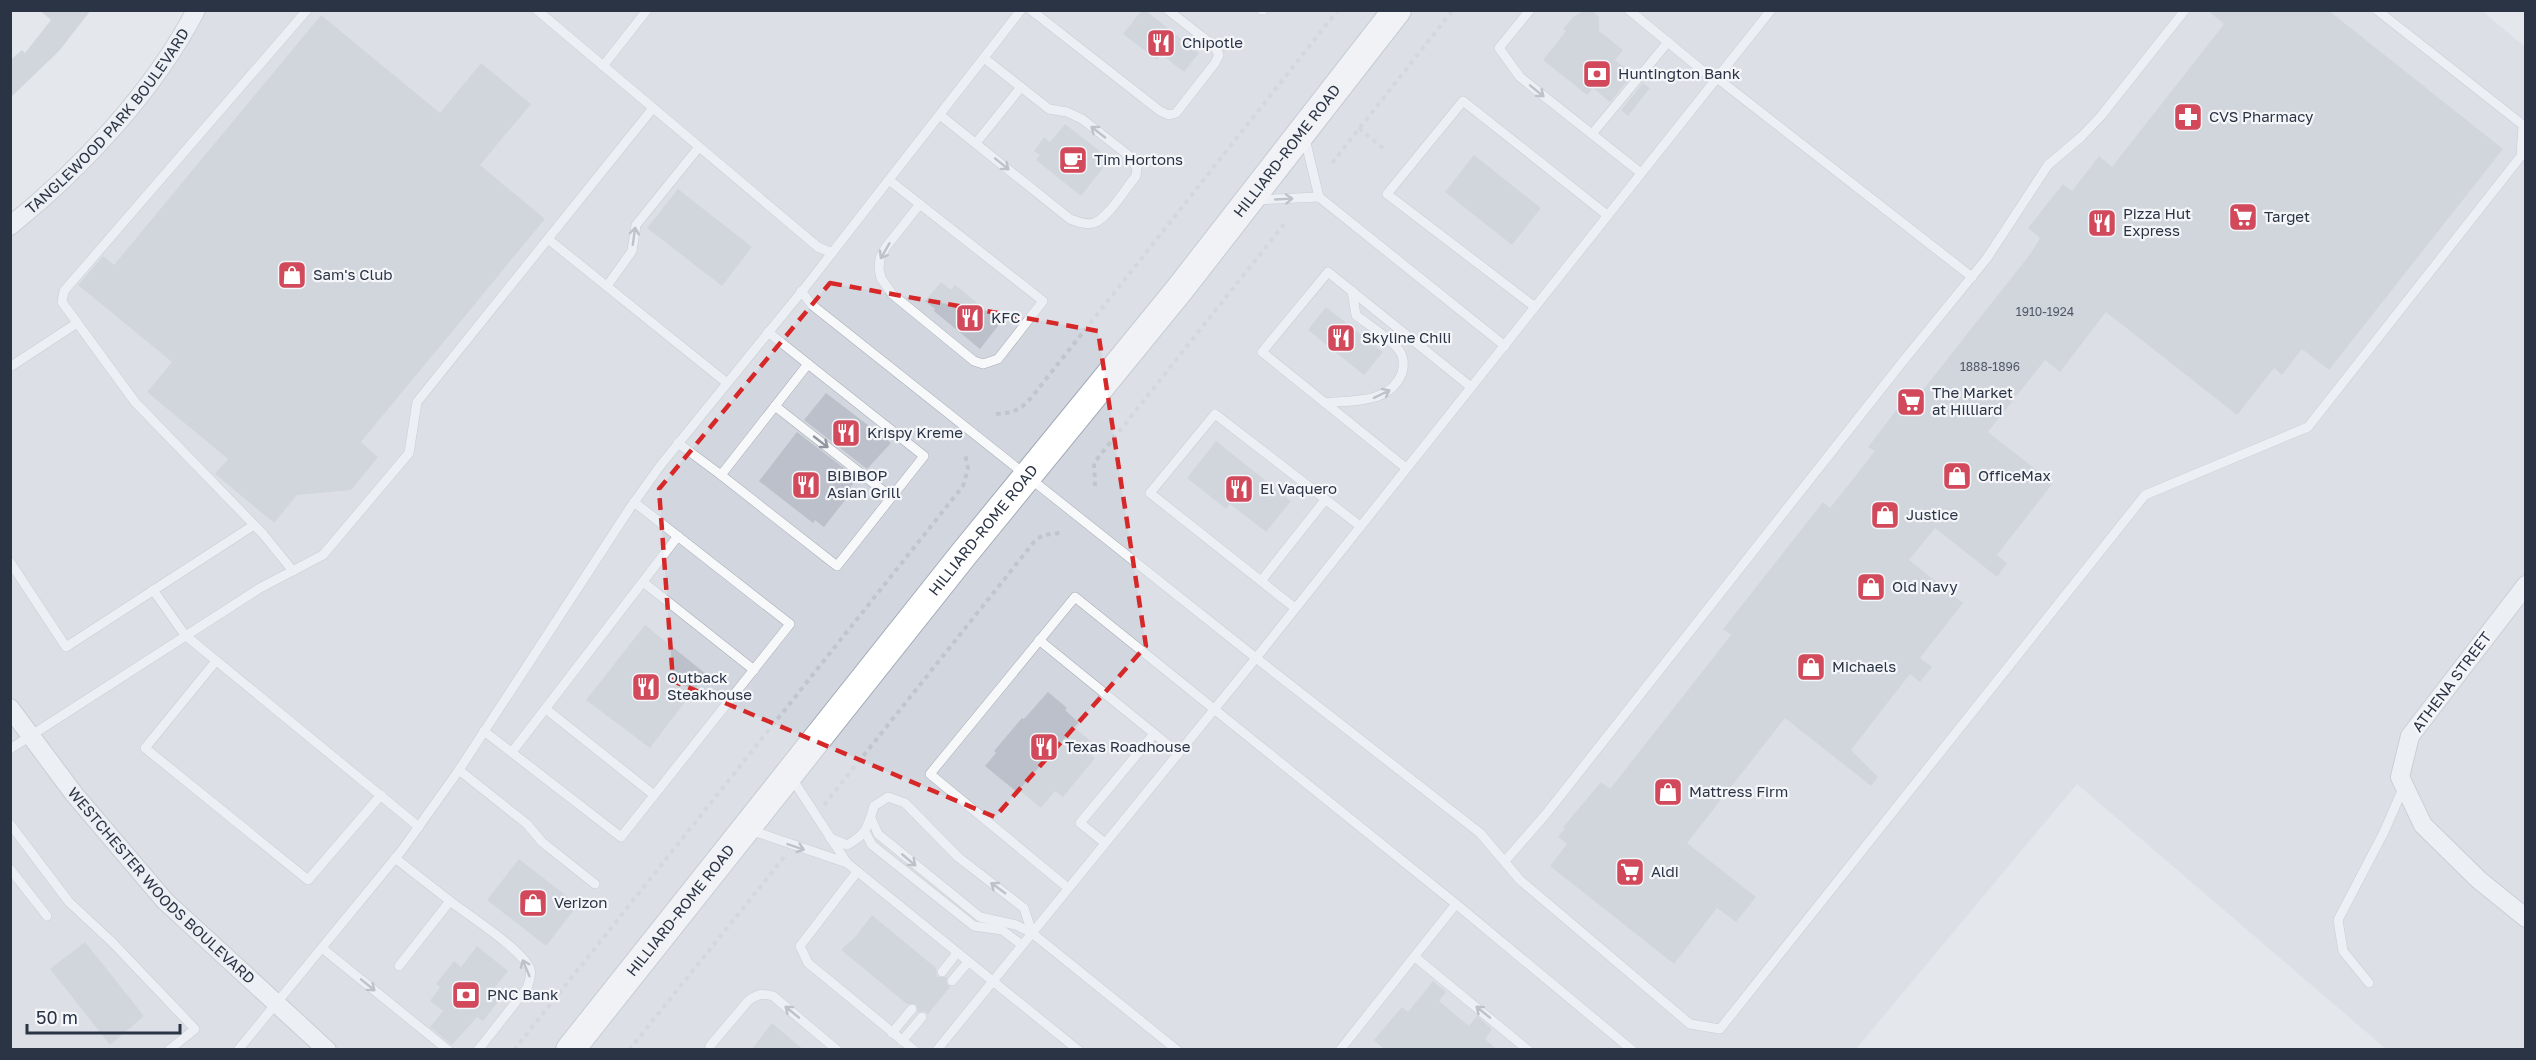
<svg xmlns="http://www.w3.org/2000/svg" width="2536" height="1060" font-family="'Golos Text',sans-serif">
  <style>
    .built { fill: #d2d6de }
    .building { fill: #bbc0ca }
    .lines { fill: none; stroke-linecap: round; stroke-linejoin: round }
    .service-casing { stroke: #a9aeb7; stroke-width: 10 }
    .minor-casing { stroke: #a9aeb7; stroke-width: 20 }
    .primary-casing { stroke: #a3abb8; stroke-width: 30 }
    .path { stroke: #c2c5cb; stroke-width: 4; stroke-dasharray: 4.5 4.5; stroke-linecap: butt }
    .service { stroke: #f7f8fa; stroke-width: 9 }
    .minor { stroke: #f7f8fa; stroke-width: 18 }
    .primary { stroke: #fff; stroke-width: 28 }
    .oneway { stroke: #9196a0 }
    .marked { fill: none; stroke: #d62828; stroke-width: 4.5; stroke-dasharray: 12 8; stroke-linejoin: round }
    .labels { text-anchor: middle; stroke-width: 4.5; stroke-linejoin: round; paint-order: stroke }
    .number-label { font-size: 12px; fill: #4f5766 }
    .poi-label { font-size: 15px; fill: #2b3445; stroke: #f4f6f9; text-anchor: start }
    .street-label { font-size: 15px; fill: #2b3445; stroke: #f4f6f9 }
  </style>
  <rect width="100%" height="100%" fill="#e4e7ec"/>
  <path class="built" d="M2481 10 2525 47V1049H2386L2077 784 1856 1049 11 1050V226L105 135 196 11Z"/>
  <g class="building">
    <path d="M39 10H91L59 51 10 98V60L22 50 25 53 51 20Z"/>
    <path d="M1142 10H1145L1199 53 1184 72 1161 54 1157 60 1123 34Z"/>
    <path d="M1592 10 1599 17V31L1623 50 1615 60 1633 74 1610 102 1593 88 1587 95 1543 60 1566 31 1563 29 1573 17 1582 12Z"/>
    <path d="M2207 10H2328L2503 149 2329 370 2302 349 2282 375 2274 368 2237 415 2106 312 2060 372 2045 360 1988 432 2053 483 1997 555 2007 563 1997 577 1935 528 1909 560 1963 603 1920 658 1932 667 1920 682 1910 674 1851 750 1878 777 1871 786 1785 718 1687 843 1756 897 1736 922 1717 908 1674 964 1550 866 1567 844 1558 837 1565 828 1563 827 1601 782 1610 789 1731 635 1723 629 1779 558 1823 502 1830 508 1875 451 1868 447 1908 395 1915 400 2031 253 2040 238 2028 228 2063 184 2072 191 2099 156 2112 167 2224 24Z"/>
    <path d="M321 15 440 113 481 63 531 104 480 165 545 219 361 442 378 457 351 490 297 495 274 523 215 474 228 459 147 392 172 362 78 285 103 256 114 265Z"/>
    <path d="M1643 83 1650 88 1628 116 1621 110Z"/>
    <path d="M1065 124 1110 159 1081 196 1036 160 1040 155 1034 151 1044 137 1050 142Z"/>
    <path d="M1474 155 1541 208 1512 245 1445 192Z"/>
    <path d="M678 189 752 247 722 286 647 228Z"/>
    <path d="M941 282 951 290 955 285 1001 322 980 349 934 311 935 309 925 301Z"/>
    <path d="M1326 307 1383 352 1364 375 1308 330Z"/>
    <path d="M826 393 891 443 867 469 804 420Z"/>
    <path d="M797 432 858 479 850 487 853 490 824 527 815 520 813 523 759 481Z"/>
    <path d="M1216 441 1291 501 1266 532 1230 504 1226 509 1187 478Z"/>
    <path d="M645 625 706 674 650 748 586 700Z"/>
    <path d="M1048 692 1067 708 1065 710 1080 724 1076 729 1093 743 1087 751 1095 758 1063 797 1055 791 1041 808 1020 791 1018 793 985 766 996 753 994 751 1022 718 1024 719Z"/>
    <path d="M519 859 578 905 546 946 487 900Z"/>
    <path d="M872 915 936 968 937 977H947L946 983 950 987 928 1014 924 1011 918 1012 916 1004H907L841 950 856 936Z"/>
    <path d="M85 942 144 1016 110 1045 50 969Z"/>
    <path d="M477 946 508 971 492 991 501 998 483 1021 477 1017 452 1045 430 1027 443 1011 430 1001 440 987 436 984 454 961 461 967Z"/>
    <path d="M1433 981 1446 992 1439 1001 1469 1026 1477 1016 1492 1029 1485 1039 1498 1050H1385L1374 1040 1402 1007 1408 1012Z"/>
    <path d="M772 1023 804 1050H751Z"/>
  </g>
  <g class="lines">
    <g class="service-casing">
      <g id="service">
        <path d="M537 10 818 247 832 253"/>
        <path d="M1031 10 1160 111 1169 115 1176 113 1215 63 1219 55 1214 46 1168 10"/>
        <path d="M1262 10H1263"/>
        <path d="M1530 10 1499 48 1520 77 1641 173"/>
        <path d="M1629 10 1715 81"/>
        <path d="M603 66 647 10"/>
        <path d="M1717 78 1972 277"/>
        <path d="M940 115 1070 219C1078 222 1086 225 1094 223 1108 218 1126 188 1136 176L1137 168 1128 155 1082 119 1067 112 1049 109 984 58"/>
        <path d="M1592 134 1668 42"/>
        <path d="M1305 139 1319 197 1505 346"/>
        <path d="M976 143 1021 87"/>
        <path d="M889 180 1043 301 998 359 983 364 974 361 892 294 881 278 879 269 880 258 886 247 920 204"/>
        <path d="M1255 200 1319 197"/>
        <path d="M548 239 727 383"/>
        <path d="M607 286 632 251 636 225 699 147"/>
        <path d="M801 291 812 305 1256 658 1480 833 1520 880 1690 1024 1720 1029 2145 495 2308 427 2521 156 2523 125 2377 10"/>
        <path d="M1535 307 1387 194 1463 101 1607 215"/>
        <path d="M768 332 808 364"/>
        <path d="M808 364 924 456 837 566 721 475Z"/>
        <path d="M10 367 77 323"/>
        <path d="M1325 403C1353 400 1390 404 1402 373 1404 366 1404 357 1399 350 1390 338 1368 325 1356 315L1352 291"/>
        <path d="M775 406 891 497"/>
        <path d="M678 443 721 475"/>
        <path d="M1406 468 1262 352 1328 272 1471 387"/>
        <path d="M10 562 66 647 254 525"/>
        <path d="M293 571 263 534 135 402 62 302 64 291 307 10"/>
        <path d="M1261 581 1325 500"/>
        <path d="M643 582 754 670"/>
        <path d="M153 590 185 635 419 827"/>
        <path d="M1295 608 1150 493 1215 414 1360 526"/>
        <path d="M1039 640 1178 753"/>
        <path d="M216 661 145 748 308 880 381 795"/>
        <path d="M546 709 654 795"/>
        <path d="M484 731 621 837 790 624 634 502"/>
        <path d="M10 749 260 588 323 555 409 453 417 402 653 108"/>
        <path d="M512 752 678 536"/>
        <path d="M459 770 527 824 542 842 595 884"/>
        <path d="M791 777 847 863 1078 1050"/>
        <path d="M871 818 878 834 980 917 1016 925 1032 933 1177 1050"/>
        <path d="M10 824 69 902 112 942 195 1029 169 1050"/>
        <path d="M750 830 847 863"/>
        <path d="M865 832 872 845 974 926 1002 930 1022 945"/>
        <path d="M830 838 847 845C866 835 868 827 874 806L888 797 905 803 958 857 1024 908 1032 933"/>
        <path d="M1105 843 1080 823 1154 734"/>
        <path d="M395 858 450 901 399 966"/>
        <path d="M1505 861 1546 814 1900 365 1987 258 2048 165 2081 137 2101 116 2185 10"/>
        <path d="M10 869 47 916"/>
        <path d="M857 872 800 946 808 963 914 1050"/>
        <path d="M1068 888 930 774 1075 597 1456 904 1632 1050"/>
        <path d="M450 901C468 915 523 950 530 969 532 976 529 982 527 988L478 1050"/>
        <path d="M322 948 448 1050"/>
        <path d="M1415 957 1528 1050"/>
        <path d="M942 972 957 953"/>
        <path d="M952 981 968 962"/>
        <path d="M2369 983 2343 951 2338 920 2384 832 2404 786"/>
        <path d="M892 1033 912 1009"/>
        <path d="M902 1041 922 1017"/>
        <path d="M238 1050 402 850 459 770 630 508 660 466 807 285 1021 10"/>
        <path d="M710 1050V1046L748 1001C757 994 762 993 773 996L837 1050"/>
        <path d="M937 1050 1256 658 1771 10"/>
        <path d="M1340 1050 1456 904"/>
      </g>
    </g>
    <g class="minor-casing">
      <g id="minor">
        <path id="s1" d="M10 226C81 169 154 91 196 10"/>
        <path d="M2526 585 2410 736 2400 777 2423 825 2479 880 2526 918"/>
        <path id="s2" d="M10 708 74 794 165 901 327 1050"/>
      </g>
    </g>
    <g class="primary-casing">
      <g id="primary">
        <path id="s3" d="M570 1050 963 555 1180 289 1397 10"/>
      </g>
    </g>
    <g class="path">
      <path d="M1359 128 1385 150"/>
      <path d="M1332 163 1453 10"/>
      <path d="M996 414C1012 413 1021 410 1031 398L1338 10"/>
      <path d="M1095 486 1094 463 1285 223"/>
      <path d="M824 805 1034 542 1043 535 1060 533"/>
      <path d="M514 1050 963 486 968 469 965 453"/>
      <path d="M629 1050 785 856"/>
    </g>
    <use href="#service" class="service"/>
    <use href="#minor" class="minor"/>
    <use href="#primary" class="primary"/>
  </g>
  <defs><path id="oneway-shaft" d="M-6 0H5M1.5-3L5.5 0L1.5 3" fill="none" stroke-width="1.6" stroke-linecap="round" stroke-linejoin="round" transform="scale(1.5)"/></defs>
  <g class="oneway">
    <use href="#oneway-shaft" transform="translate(1537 91) rotate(39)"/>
    <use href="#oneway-shaft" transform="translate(1098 132) rotate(-142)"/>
    <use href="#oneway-shaft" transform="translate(1002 164) rotate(39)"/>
    <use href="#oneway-shaft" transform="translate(1284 199) rotate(-3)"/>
    <use href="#oneway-shaft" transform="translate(634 236) rotate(-82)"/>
    <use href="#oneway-shaft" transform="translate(885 251) rotate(120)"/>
    <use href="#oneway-shaft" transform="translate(1382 394) rotate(-26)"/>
    <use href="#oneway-shaft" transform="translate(821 442) rotate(38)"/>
    <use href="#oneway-shaft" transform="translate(796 847) rotate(19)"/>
    <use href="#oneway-shaft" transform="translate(909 860) rotate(40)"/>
    <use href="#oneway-shaft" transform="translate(998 888) rotate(-144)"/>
    <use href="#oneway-shaft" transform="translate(526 968) rotate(-113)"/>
    <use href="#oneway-shaft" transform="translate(368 985) rotate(39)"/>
    <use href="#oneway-shaft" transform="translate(792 1012) rotate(-141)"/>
    <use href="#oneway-shaft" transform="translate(1483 1012) rotate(-141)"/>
  </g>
  <path d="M0 0H2536V1060H0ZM830 283 1098 331 1146 646 995 817 673 681 659 489Z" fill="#e4e7ec" fill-opacity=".55" fill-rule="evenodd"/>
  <path class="marked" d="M830 283 1098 331 1146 646 995 817 673 681 659 489Z"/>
  <defs>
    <g id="restaurant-square" transform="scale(1.5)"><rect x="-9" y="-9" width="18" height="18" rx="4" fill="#d1495b" stroke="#f4f6f9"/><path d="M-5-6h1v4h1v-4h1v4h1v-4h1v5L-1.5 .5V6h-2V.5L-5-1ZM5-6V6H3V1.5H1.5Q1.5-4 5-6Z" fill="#fff"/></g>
    <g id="bank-square" transform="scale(1.5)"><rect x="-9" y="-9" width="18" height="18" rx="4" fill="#d1495b" stroke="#f4f6f9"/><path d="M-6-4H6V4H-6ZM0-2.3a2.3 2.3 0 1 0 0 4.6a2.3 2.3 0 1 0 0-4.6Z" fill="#fff"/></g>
    <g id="pharmacy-square" transform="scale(1.5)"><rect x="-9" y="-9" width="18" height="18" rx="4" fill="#d1495b" stroke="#f4f6f9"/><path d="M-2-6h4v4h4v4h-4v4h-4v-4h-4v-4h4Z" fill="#fff"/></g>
    <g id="cafe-square" transform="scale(1.5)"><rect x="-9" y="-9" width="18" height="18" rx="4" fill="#d1495b" stroke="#f4f6f9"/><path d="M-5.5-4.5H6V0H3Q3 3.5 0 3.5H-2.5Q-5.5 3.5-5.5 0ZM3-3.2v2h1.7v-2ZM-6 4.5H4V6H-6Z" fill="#fff"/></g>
    <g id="supermarket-square" transform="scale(1.5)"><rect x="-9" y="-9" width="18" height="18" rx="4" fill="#d1495b" stroke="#f4f6f9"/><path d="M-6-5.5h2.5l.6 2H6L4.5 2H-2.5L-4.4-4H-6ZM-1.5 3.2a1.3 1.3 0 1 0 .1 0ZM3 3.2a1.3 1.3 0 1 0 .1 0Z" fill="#fff"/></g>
    <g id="shop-square" transform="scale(1.5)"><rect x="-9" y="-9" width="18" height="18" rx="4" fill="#d1495b" stroke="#f4f6f9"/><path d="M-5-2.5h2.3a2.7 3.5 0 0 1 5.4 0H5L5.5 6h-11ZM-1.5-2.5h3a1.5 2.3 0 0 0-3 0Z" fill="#fff"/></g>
  </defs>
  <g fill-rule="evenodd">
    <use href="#restaurant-square" x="1161" y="43"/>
    <use href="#bank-square" x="1597" y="74"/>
    <use href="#pharmacy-square" x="2188" y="117"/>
    <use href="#cafe-square" x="1073" y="160"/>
    <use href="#supermarket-square" x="2243" y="217"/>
    <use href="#restaurant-square" x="2102" y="223"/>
    <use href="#shop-square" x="292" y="275"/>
    <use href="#restaurant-square" x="970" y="318"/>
    <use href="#restaurant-square" x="1341" y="338"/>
    <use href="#supermarket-square" x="1911" y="402"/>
    <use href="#restaurant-square" x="846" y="433"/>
    <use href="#shop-square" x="1957" y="476"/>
    <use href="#restaurant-square" x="806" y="485"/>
    <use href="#restaurant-square" x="1239" y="489"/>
    <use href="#shop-square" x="1885" y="515"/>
    <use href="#shop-square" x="1871" y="587"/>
    <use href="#shop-square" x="1811" y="667"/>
    <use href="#restaurant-square" x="646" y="687"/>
    <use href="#restaurant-square" x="1044" y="747"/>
    <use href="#shop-square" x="1668" y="792"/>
    <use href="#supermarket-square" x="1630" y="872"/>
    <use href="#shop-square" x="533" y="903"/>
    <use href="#bank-square" x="466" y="995"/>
  </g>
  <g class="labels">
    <g class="number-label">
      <text x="2045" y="316">1910-1924</text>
      <text x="1990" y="371">1888-1896</text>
    </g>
    <g class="poi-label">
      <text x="1182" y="48">Chipotle</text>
      <text x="1618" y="79">Huntington Bank</text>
      <text x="2209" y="122">CVS Pharmacy</text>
      <text x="1094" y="165">Tim Hortons</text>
      <text x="2123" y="219">Pizza Hut<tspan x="2123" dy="17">Express</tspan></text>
      <text x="2264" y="222">Target</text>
      <text x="313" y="280">Sam's Club</text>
      <text x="991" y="323">KFC</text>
      <text x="1362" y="343">Skyline Chili</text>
      <text x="1932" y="398">The Market<tspan x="1932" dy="17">at Hilliard</tspan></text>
      <text x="867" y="438">Krispy Kreme</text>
      <text x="827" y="481">BIBIBOP<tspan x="827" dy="17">Asian Grill</tspan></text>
      <text x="1978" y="481">OfficeMax</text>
      <text x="1260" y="494">El Vaquero</text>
      <text x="1906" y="520">Justice</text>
      <text x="1892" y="592">Old Navy</text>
      <text x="1832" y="672">Michaels</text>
      <text x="667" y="683">Outback<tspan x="667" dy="17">Steakhouse</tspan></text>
      <text x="1065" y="752">Texas Roadhouse</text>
      <text x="1689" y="797">Mattress Firm</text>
      <text x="1651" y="877">Aldi</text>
      <text x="554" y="908">Verizon</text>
      <text x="487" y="1000">PNC Bank</text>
    </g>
    <g class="street-label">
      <text dy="5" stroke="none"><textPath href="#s1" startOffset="144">TANGLEWOOD PARK BOULEVARD</textPath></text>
      <text dy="5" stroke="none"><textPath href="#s3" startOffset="1150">HILLIARD-ROME ROAD</textPath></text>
      <text dy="5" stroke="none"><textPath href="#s3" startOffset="664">HILLIARD-ROME ROAD</textPath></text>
      <text transform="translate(2452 682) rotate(-53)" y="5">ATHENA STREET</text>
      <text dy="5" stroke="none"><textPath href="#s2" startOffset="234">WESTCHESTER WOODS BOULEVARD</textPath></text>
      <text dy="5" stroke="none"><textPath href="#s3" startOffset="178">HILLIARD-ROME ROAD</textPath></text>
    </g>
  </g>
  <rect width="2536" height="1060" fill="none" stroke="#2b3445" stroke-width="24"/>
  <path d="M27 1024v9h153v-9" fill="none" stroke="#2b3445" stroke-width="3"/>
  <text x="36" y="1024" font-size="18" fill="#2b3445" stroke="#f4f6f9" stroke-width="4.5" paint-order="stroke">50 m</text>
</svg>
